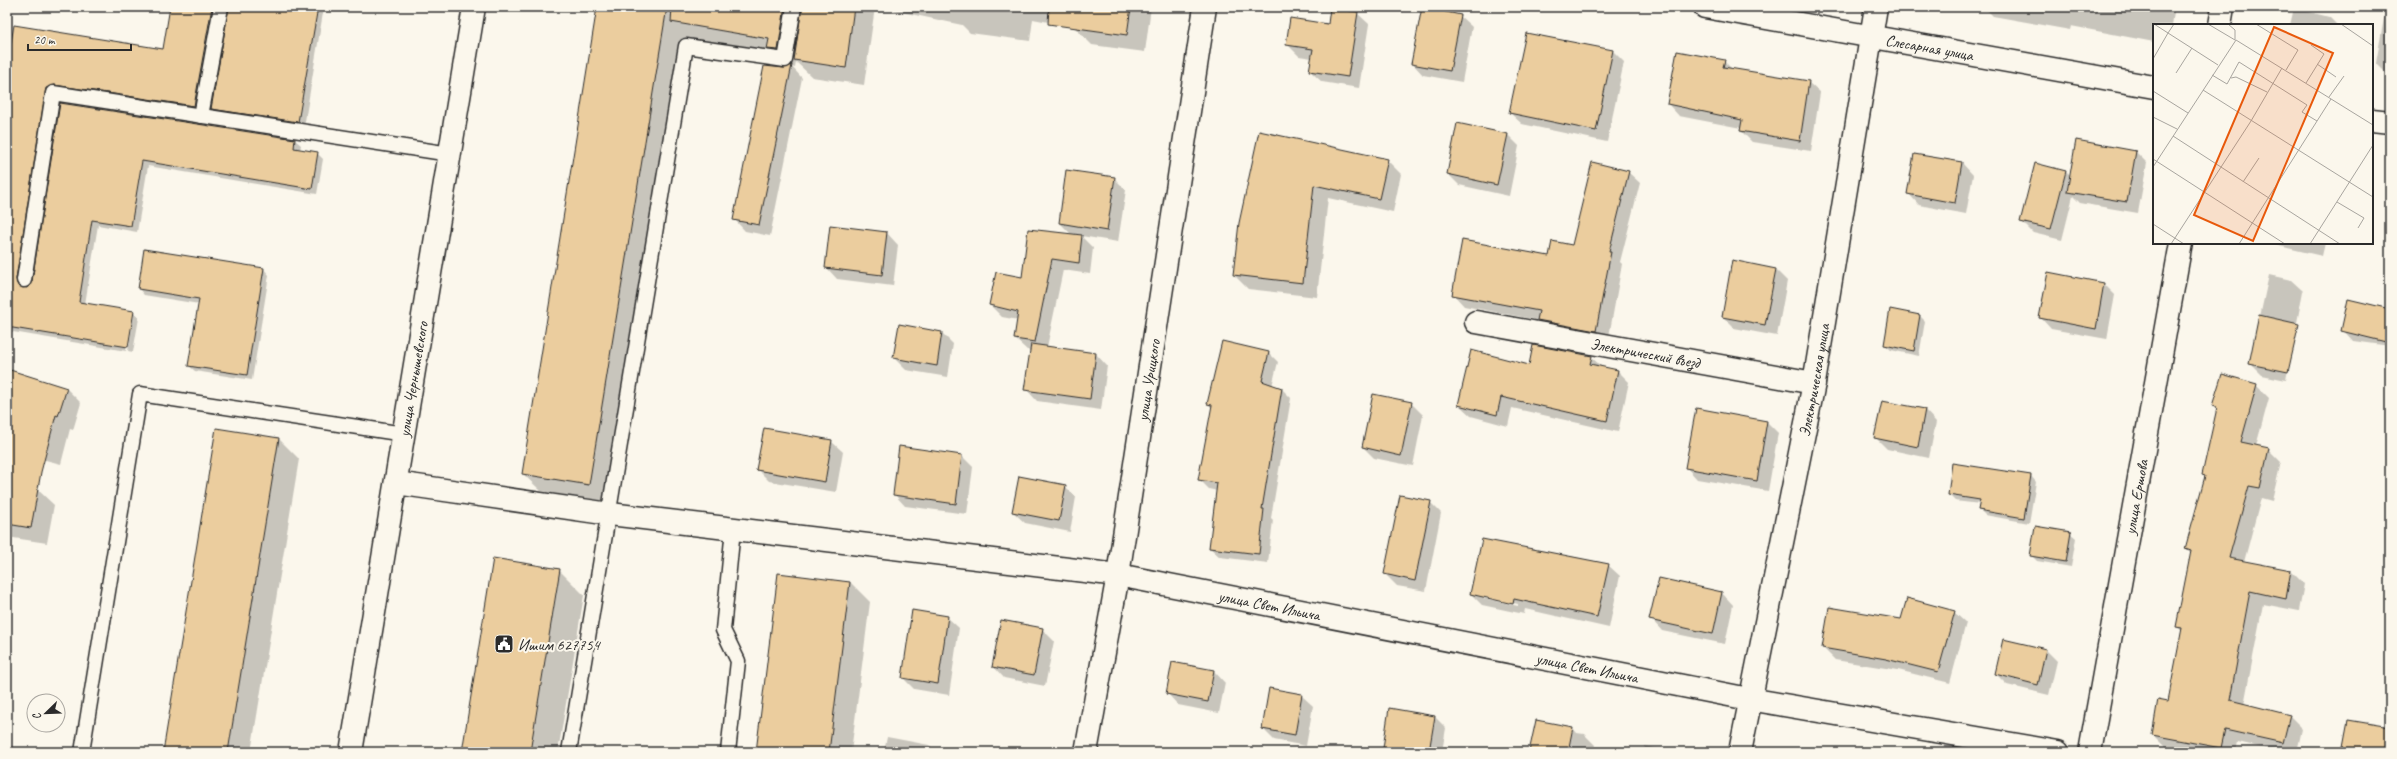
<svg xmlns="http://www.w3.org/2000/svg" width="2397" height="759" font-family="Caveat,sans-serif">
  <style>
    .shadow { fill: #0003; fill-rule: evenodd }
    .building { fill: #ebcd9e; stroke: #2b2b2b }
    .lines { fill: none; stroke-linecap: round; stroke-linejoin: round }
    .lane-casing { stroke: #2b2b2b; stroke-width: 17 }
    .street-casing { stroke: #2b2b2b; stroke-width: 25 }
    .secondary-casing { stroke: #2b2b2b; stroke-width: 25 }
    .lane { stroke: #fbf7ec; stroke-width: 14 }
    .street { stroke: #fbf7ec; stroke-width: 22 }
    .secondary { stroke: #fbf7ec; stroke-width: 22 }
    .labels { text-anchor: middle; stroke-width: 4; stroke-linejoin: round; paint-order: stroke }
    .street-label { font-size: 16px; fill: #2b2b2b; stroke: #fbf7ec }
    .poi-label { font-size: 16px; fill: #2b2b2b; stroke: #fbf7ec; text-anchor: start }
    .inset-road { fill: none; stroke: #a8a59f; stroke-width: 1 }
    .view { fill: #e8590c; fill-opacity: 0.15; stroke: #e8590c; stroke-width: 2 }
    .inset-edge { fill: none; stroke: #2b2b2b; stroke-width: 2 }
  </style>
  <rect width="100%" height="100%" fill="#fbf7ec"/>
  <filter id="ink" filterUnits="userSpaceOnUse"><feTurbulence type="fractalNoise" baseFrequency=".025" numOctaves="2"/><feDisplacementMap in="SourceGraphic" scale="8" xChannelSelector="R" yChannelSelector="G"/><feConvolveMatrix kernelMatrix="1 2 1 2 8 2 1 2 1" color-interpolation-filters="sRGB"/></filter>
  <g filter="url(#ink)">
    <g class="shadow">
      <path d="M177 7H220L217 15Z"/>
      <path d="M230 7H324L304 127 218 114 212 108Z"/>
      <path d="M598 7H875L864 85 812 77 796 62 795 68 792 67 802 78 770 236 745 231 734 219 784 69 791 67 786 66 773 53 682 38 606 502 541 491 523 474Z"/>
      <path d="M878 7H1151L1145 52 1092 45 1074 27 1033 19 1030 41 970 33 962 25Z"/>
      <path d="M1984 7H2175L2172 25H2154V42L2071 26 2070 30 1993 16Z"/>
      <path d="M2386 7H2390V74L2386 73 2376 63Z"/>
      <path d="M2294 8 2329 17 2337 25H2290Z"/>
      <path d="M1357 13 1369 24 1359 88 1322 82 1310 71 1312 58 1299 56 1287 44Z"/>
      <path d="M1460 16 1472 27 1462 82 1423 75 1412 63Z"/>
      <path d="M1613 51 1624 62 1607 142 1522 124 1510 113Z"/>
      <path d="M203 56 209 61 200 111 60 90 21 285 22 288 28 289 33 282 61 104 295 140 301 145 300 150 317 153 323 159 317 194 148 166 137 232 98 225 85 304 133 312 139 318 133 352 128 351 134 315H132L126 351 7 331V71Z"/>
      <path d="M1724 61 1733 70 1808 82 1820 93 1811 151 1752 142 1741 131V128L1679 116 1668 104Z"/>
      <path d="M1259 132 1387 160 1401 174 1393 212 1328 198 1317 297 1248 289 1234 275Z"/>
      <path d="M1508 135 1519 146 1509 196 1459 185 1448 174Z"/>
      <path d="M2077 142 2136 152 2147 163 2138 213 2080 203 2073 196 2062 240 2033 233 2021 221 2065 171 2071 177Z"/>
      <path d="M1962 163 1973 175 1966 214 1919 205 1908 193Z"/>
      <path d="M1628 172 1640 183 1620 262 1622 264 1608 342 1550 331 1538 320 1464 306 1453 294 1550 257 1572 246Z"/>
      <path d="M1114 178 1126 190 1118 242 1081 236 1093 248 1090 274 1063 270 1047 347 1096 354 1107 366 1101 410 1037 401 1026 389 1031 351 1027 350 1015 339 1018 320 1002 317 990 305 1072 235 1060 223Z"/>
      <path d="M2390 215V245L2385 240Z"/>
      <path d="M887 233 898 245 893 286 837 279 826 267Z"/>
      <path d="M2266 243H2325L2322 256Z"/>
      <path d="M264 269 269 275 252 380 195 371 189 366 199 304 144 295 139 289Z"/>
      <path d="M1775 269 1787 281 1777 336 1734 328 1723 317Z"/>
      <path d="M2049 273 2104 284 2115 295 2107 339 2051 329 2040 317Z"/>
      <path d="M2269 275 2291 280 2303 291 2286 380 2262 375 2250 363Z"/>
      <path d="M2390 310V346L2353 341 2342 329Z"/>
      <path d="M1920 316 1925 321 1919 356 1891 350 1885 345Z"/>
      <path d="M900 325 942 333 953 344 948 377 906 370 894 358Z"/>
      <path d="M1268 352 1278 362 1272 386 1282 389 1291 398 1271 518 1273 520 1268 563 1220 557 1210 548 1217 491 1209 489 1199 479 1212 408 1208 404Z"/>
      <path d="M1591 357 1602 367 1618 371 1629 382 1618 432 1512 408 1508 426 1471 416 1459 405 1530 366Z"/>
      <path d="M7 370 67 389 81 403 73 430 70 429 61 464 7 450Z"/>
      <path d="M2256 385 2269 398 2256 446 2268 449 2281 462 2272 501 2261 498 2244 562 2291 571 2304 584 2299 611 2263 604 2244 705 2289 716 2302 729 2297 752H2280L2238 742 2236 752H2188L2166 748 2153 735 2169 702 2182 631 2177 627 2191 554 2186 549 2206 477 2203 475 2217 410 2214 406Z"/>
      <path d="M1882 402 1925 410 1936 422 1929 458 1887 449 1876 438Z"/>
      <path d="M1411 403 1423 415 1413 466 1374 458 1363 447Z"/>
      <path d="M1696 409 1767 422 1778 433 1768 491 1697 479 1686 467Z"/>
      <path d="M279 439 299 459 251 752H164Z"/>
      <path d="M831 441 843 452 836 492 769 481 758 470Z"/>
      <path d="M962 456 973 467 967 514 905 506 894 494Z"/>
      <path d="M1953 464 2031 476 2036 482 2029 523 1985 515 1979 509 1980 504 1955 501 1949 495Z"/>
      <path d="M7 484 37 489 54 505 47 543 7 537Z"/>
      <path d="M1065 486 1076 497 1070 532 1025 523 1013 512Z"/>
      <path d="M1430 502 1441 513 1426 591 1397 586 1385 574Z"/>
      <path d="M2070 533 2076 538 2071 567 2037 561 2031 555Z"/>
      <path d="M1570 556 1608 565 1620 576 1609 628 1525 609 1524 614 1482 605 1471 594 1570 559ZM1483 596 1518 604V606L1483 598Z"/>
      <path d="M559 570 584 595 558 752H463Z"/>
      <path d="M850 582 870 602 851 752H757Z"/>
      <path d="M1722 593 1733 605 1725 644 1662 631 1651 619Z"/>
      <path d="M1954 612 1966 623 1950 683 1898 670 1835 660 1823 648 1902 620Z"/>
      <path d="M947 617 959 628 949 695 914 689 903 678Z"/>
      <path d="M1042 629 1054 641 1045 686 1004 678 993 666Z"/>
      <path d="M2003 640 2046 650 2057 661 2049 695 2007 685 1996 674Z"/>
      <path d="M2390 657V676L2387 673Z"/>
      <path d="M1214 671 1225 683 1219 713 1178 705 1167 693Z"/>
      <path d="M1301 695 1313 706 1306 746 1274 740 1263 729Z"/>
      <path d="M1434 716 1446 728 1442 752H1388L1384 748Z"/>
      <path d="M1536 721 1573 728 1577 733 1584 734 1595 745 1594 752H1530Z"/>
      <path d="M887 737 929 745 936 752H884Z"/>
      <path d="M1645 746 1674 752H1644Z"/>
    </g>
    <g class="building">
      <path d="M170 7H212L194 106 54 85 46 88 16 279 18 286 27 288 32 281 60 103 295 139 294 148 318 152 312 189 142 161 131 226 92 220 79 302 134 311 128 347 7 327V65L14 25 163 49Z"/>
      <path d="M229 7H318L298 122 211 109Z"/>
      <path d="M597 7H667L589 485 522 474Z"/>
      <path d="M672 7H785L778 50 767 49 769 39 671 22Z"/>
      <path d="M802 7H854L846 68 794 60Z"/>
      <path d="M1049 7H1131L1127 35 1048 24Z"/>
      <path d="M1422 7 1461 15 1450 71 1411 64Z"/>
      <path d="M1330 8 1358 12 1348 77 1309 71 1313 49 1286 45 1290 18 1328 24Z"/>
      <path d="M1526 33 1613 50 1596 131 1509 113Z"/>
      <path d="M1677 51 1725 60 1723 67 1809 81 1800 141 1740 131 1742 120 1667 104Z"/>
      <path d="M792 65 759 225 733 220 764 66 784 68Z"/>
      <path d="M1457 123 1508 134 1497 185 1447 174Z"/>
      <path d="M1259 131 1388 159 1379 199 1314 185 1303 283 1233 275 1239 223Z"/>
      <path d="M2076 140 2136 151 2127 202 2067 192Z"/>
      <path d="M1914 154 1962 162 1955 203 1907 194Z"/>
      <path d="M1592 162 1629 171 1609 252H1611L1596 331 1537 320 1539 311 1452 295 1462 240 1549 256 1552 241 1572 245Z"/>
      <path d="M2035 163 2066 171 2051 229 2020 222Z"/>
      <path d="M1066 170 1115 177 1107 231 1059 223Z"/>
      <path d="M830 225 887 232 882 275 825 268Z"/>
      <path d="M1028 229 1082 235 1079 263 1052 259 1035 342 1014 339 1018 312 989 305 996 272 1022 277Z"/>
      <path d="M144 249 264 268 247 375 188 366 199 299 138 289Z"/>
      <path d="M1732 260 1776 269 1765 325 1722 317Z"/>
      <path d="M2048 272 2104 283 2096 329 2039 318Z"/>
      <path d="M2348 299 2390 309V343L2341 331Z"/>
      <path d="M1890 309 1920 315 1914 351 1884 345Z"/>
      <path d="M2259 315 2299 324 2288 372 2249 364Z"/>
      <path d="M899 324 942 332 937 366 893 358Z"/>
      <path d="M1222 341 1269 352 1262 381 1282 388 1262 509H1264L1259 554 1209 548 1217 483 1198 480 1212 405 1207 404Z"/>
      <path d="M1031 344 1096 353 1090 399 1024 390Z"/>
      <path d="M1533 345 1592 356 1590 364 1618 370 1607 421 1501 397 1497 415 1458 405 1471 350 1529 365Z"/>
      <path d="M7 369 67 388 58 416 56 415 41 472 31 528 7 524Z"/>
      <path d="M2222 374 2257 384 2241 442 2269 448 2260 488 2249 486 2229 558 2291 570 2286 599 2250 591 2230 700 2290 715 2283 743 2225 730 2221 748 2152 735 2158 699 2168 701 2182 628 2176 627 2191 551 2185 549 2205 476 2202 475 2217 408 2212 406Z"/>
      <path d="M1373 394 1412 402 1401 456 1362 447Z"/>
      <path d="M1882 401 1925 409 1918 447 1874 438Z"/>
      <path d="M1696 408 1767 421 1757 481 1685 468Z"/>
      <path d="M216 428 279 438 228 752H163Z"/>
      <path d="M764 428 832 440 825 482 756 470Z"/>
      <path d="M899 446 962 455 956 504 893 495Z"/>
      <path d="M1952 463 2031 475 2024 518 1978 510 1980 500 1948 495Z"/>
      <path d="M1019 476 1066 485 1059 521 1012 512Z"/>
      <path d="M1400 495 1431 501 1415 581 1384 574Z"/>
      <path d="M2035 526 2071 532 2066 562 2030 556Z"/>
      <path d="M1482 539 1609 564 1597 617 1514 599 1513 604 1470 594Z"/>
      <path d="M493 558 560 569 530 752H462Z"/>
      <path d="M778 573 850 582 829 752H756Z"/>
      <path d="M1659 578 1722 592 1713 634 1649 620Z"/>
      <path d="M1907 598 1955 611 1938 672 1886 659 1822 648 1829 607 1901 619Z"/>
      <path d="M912 610 948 616 938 684 902 678Z"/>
      <path d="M1001 620 1043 628 1034 675 992 667Z"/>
      <path d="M2003 639 2046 649 2038 685 1995 674Z"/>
      <path d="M1172 662 1214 670 1208 702 1166 694Z"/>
      <path d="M1269 688 1302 694 1295 735 1262 729Z"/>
      <path d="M1389 708 1435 716 1429 752H1408L1383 748Z"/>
      <path d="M1536 720 1573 727 1568 752H1529Z"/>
      <path d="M2348 720 2390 727V752H2342Z"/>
    </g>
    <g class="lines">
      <g class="lane-casing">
        <g id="lane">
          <path d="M201 116 221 7"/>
          <path d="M24 280 53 93 450 154"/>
          <path d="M82 752 140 394 404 434"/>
          <path d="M569 752 686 46 785 60 794 7"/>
          <path d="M728 752 738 661 723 630 733 529"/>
        </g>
      </g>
      <g class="street-casing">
        <g id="street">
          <path id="s1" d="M1705 7 2154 87"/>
          <path d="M2372 120 2390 122"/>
          <path id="s2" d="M1476 322 1814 383"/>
          <path id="s3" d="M396 483 610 514 1118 575 1749 699 2058 752"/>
          <path id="s4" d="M351 752 474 7"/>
          <path id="s5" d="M1086 752 1118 575 1205 7"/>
          <path id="s6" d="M1740 752 1814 383 1876 7"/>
        </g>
      </g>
      <g class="secondary-casing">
        <g id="secondary">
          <path d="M2220 25 2223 7"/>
          <path id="s7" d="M2090 752 2181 243"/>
        </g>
      </g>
      <use href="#lane" class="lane"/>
      <use href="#street" class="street"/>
      <use href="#secondary" class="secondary"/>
    </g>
  </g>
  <defs>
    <g id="civic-square" transform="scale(1)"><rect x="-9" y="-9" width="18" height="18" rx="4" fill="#2b2b2b" stroke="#fbf7ec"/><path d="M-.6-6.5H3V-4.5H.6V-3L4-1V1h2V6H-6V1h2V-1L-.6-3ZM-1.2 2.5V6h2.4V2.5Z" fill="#fff"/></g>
  </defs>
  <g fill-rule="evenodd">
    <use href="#civic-square" x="504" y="644"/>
  </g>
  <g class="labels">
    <g class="street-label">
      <text dy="6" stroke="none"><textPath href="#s1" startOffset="228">Слесарная улица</textPath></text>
      <text dy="6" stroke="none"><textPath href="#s2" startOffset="172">Электрический въезд</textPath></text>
      <text dy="6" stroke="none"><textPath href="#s4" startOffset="378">улица Чернышевского</textPath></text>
      <text dy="6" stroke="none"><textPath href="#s5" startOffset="377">улица Урицкого</textPath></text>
      <text dy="6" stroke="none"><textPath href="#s6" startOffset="379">Электрическая улица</textPath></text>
      <text dy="6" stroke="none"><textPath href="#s7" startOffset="259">улица Ершова</textPath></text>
      <text dy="6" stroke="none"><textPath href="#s3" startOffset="882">улица Свет Ильича</textPath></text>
      <text dy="6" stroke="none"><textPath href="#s3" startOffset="1206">улица Свет Ильича</textPath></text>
    </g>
    <g class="poi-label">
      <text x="518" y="650">Ишим 627754</text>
    </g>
  </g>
  <g transform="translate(2153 24)">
    <rect width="220" height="220" fill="#fbf7ec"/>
    <path class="inset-road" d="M1 0 15 9 21 0M55 0 82 16V6L75 0M103 0 145 26 133 46M188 0 220 22M0 35 15 9 65 41M164 40 183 53M23 49 39 24M59 51 74 60 86 38 154 81 149 88 164 97M78 54 83 53 114 68M153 59 171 30 158 21M50 66 220 173M0 67 35 89M176 73 191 52M0 93 24 105M20 112 187 220M0 135 132 220M0 143 83 16 220 101M90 158 106 134M184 178 211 194 205 204M0 200 31 220M18 220 98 97 129 44M86 220 178 75M157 220 220 121"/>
    <path class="view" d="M121 3 180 29 100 217 41 191Z"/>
    <rect width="220" height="220" class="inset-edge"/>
  </g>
  <rect width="2397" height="759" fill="none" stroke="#fbf7ec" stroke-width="24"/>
  <rect x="12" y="12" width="2373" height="735" fill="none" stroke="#2b2b2b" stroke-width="1.5" filter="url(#ink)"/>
  <g transform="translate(46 713) rotate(247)"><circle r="19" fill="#fbf7ec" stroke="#a8a59f"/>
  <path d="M0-3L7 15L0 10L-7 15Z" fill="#2b2b2b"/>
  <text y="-6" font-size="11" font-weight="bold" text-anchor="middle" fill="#2b2b2b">С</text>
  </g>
  <path d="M28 44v6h103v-6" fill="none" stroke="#2b2b2b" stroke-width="2"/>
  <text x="34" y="44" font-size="12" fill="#2b2b2b" stroke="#fbf7ec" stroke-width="3" paint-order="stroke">20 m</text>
</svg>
